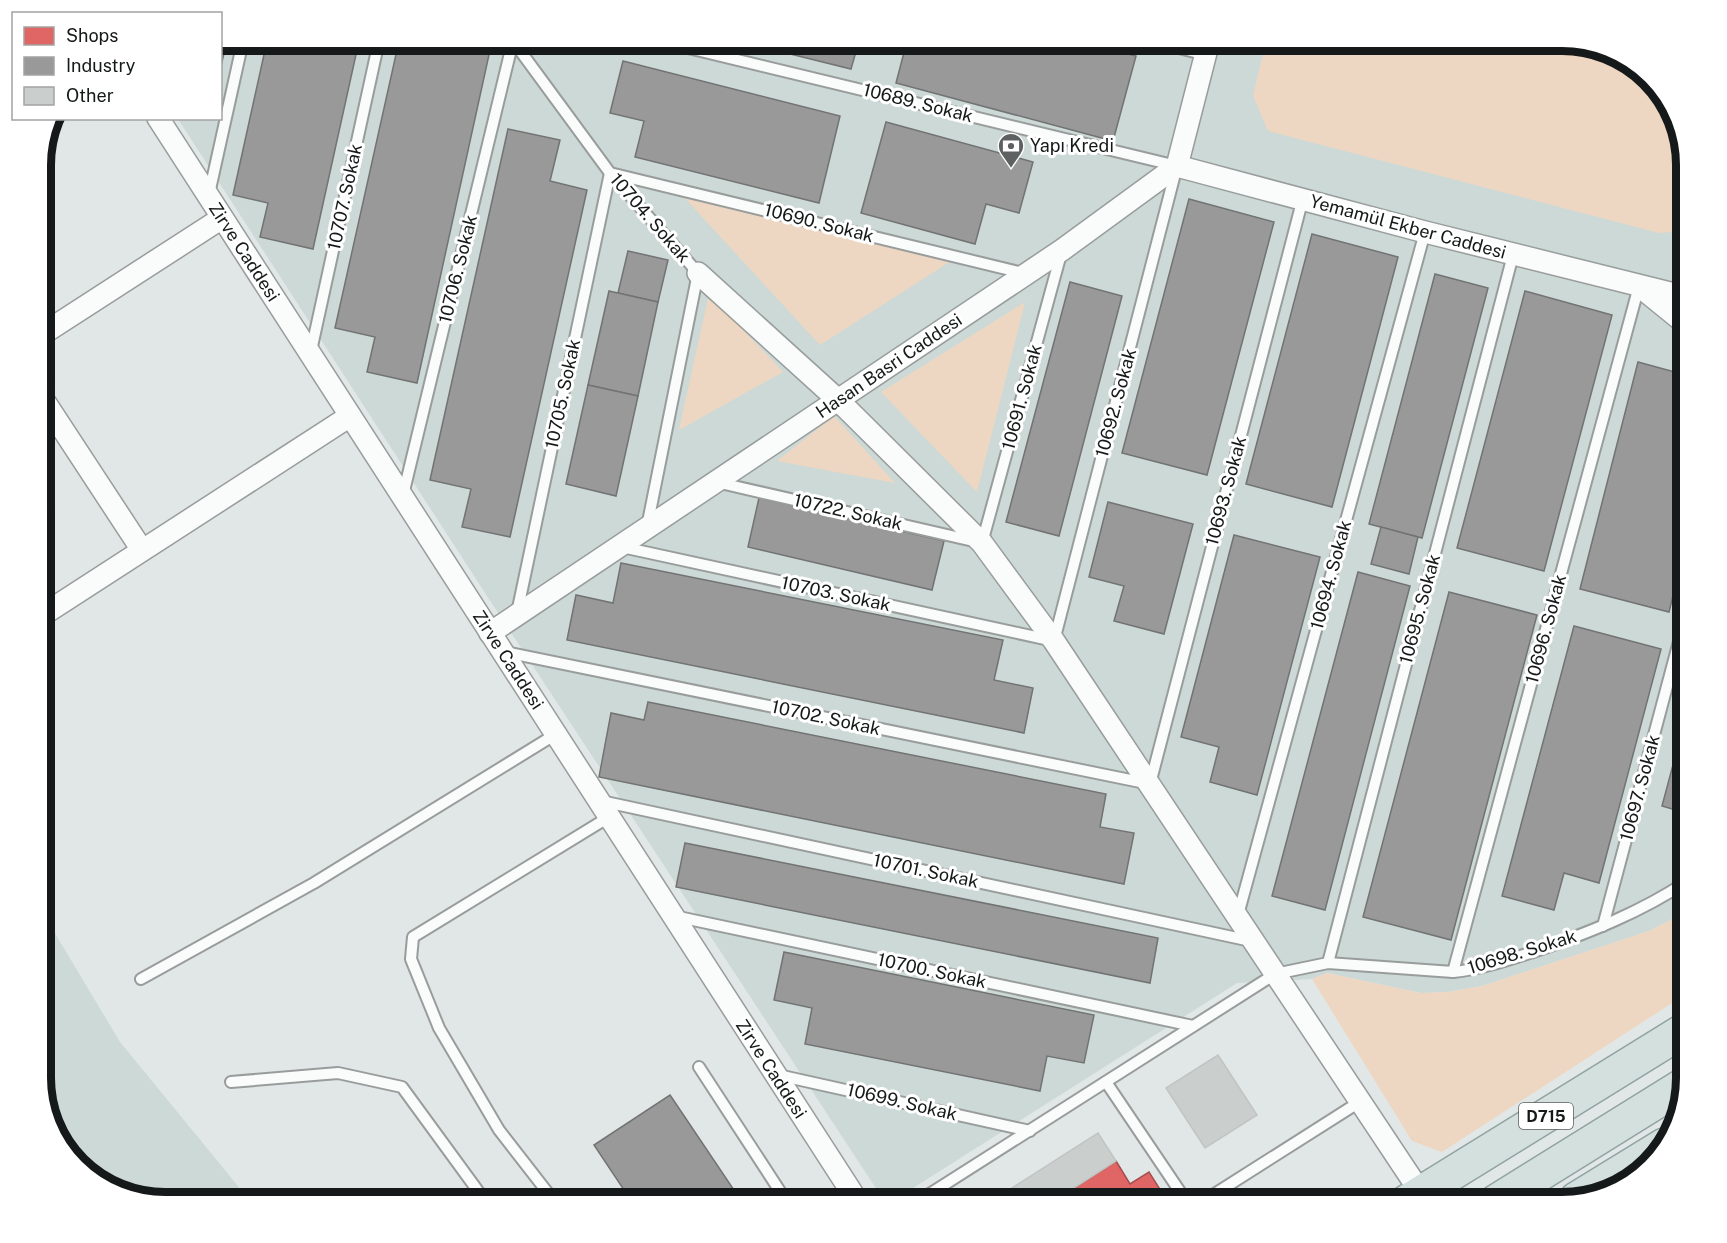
<svg xmlns="http://www.w3.org/2000/svg" width="1727" height="1243" font-family="'Public Sans',sans-serif">
  <style>
    .built { fill: #ccd9d6 }
    .green { fill: #eed7c2 }
    .shops { fill: #e06666; stroke: #a34f4f; stroke-width: 1.5 }
    .industry { fill: #999; stroke: #727373; stroke-width: 1.5 }
    .building { fill: #cacecd; stroke: #c0c5c4; stroke-width: 1.5 }
    .lines { fill: none; stroke-linecap: round; stroke-linejoin: round }
    .service-casing { stroke: #989d9c; stroke-width: 14 }
    .minor-casing { stroke: #989d9c; stroke-width: 24 }
    .trunk-casing { stroke: #91a3a0; stroke-width: 36 }
    .service { stroke: #fafbfb; stroke-width: 10 }
    .minor { stroke: #fafbfb; stroke-width: 21 }
    .trunk { stroke: #d3e0de; stroke-width: 33 }
    .labels { text-anchor: middle; stroke-width: 6; stroke-linejoin: round; paint-order: stroke }
    .shield { fill: #fff; stroke: #5c5e5e; stroke-width: 1.5 }
    .shield-label { font-size: 16px; font-weight: bold; fill: #161919 }
    .street-label { font-size: 18px; fill: #161919; stroke: #fff }
    .poi-label { font-size: 18px; fill: #161919; stroke: #fff; text-anchor: start }
    .rim { fill: none; stroke: #161919; stroke-width: 8 }
  </style>
  <rect width="100%" height="100%" fill="#e1e7e6"/>
  <g class="built">
    <path d="M221 41H1562L1637 66 1673 110 1686 165V912L1649 931 1482 986 1448 992 1421 993 1327 973 1312 979 1237 983 891 1202H885L489 599 178 119 220 118Z"/>
    <path d="M41 910 120 1042 251 1202H165L90 1177 57 1140 41 1086Z"/>
  </g>
  <g class="green">
    <path d="M1266 41H1562L1637 66 1673 110 1686 165V231L1659 233 1268 131 1253 96Z"/>
    <path d="M682 195 951 261 820 345Z"/>
    <path d="M709 294 783 372 679 430Z"/>
    <path d="M1025 302 977 492 881 392Z"/>
    <path d="M834 416 895 483 777 461Z"/>
    <path d="M1686 912V994L1442 1152 1412 1141 1312 979 1327 973 1421 993 1448 992 1482 986 1649 931Z"/>
  </g>
  <path class="shops" d="M1116 1161 1130 1184 1149 1172 1168 1202H1083L1074 1188Z"/>
  <g class="industry">
    <path d="M220 41H227L220 70Z"/>
    <path d="M267 41H359L313 249 260 237 268 203 233 195Z"/>
    <path d="M399 41H492L417 383 367 372 375 337 335 328Z"/>
    <path d="M738 41H859L851 69Z"/>
    <path d="M907 41H1077L1136 56 1113 141 896 83Z"/>
    <path d="M623 61 840 116 819 203 635 157 644 121 610 113Z"/>
    <path d="M886 122 1033 162 1019 213 986 204 975 244 861 213Z"/>
    <path d="M508 129 560 140 550 181 587 190 510 537 462 527 471 489 430 480Z"/>
    <path d="M1189 199 1274 222 1207 475 1122 453Z"/>
    <path d="M1312 234 1398 257 1332 507 1246 484Z"/>
    <path d="M628 251 668 260 658 302 618 293Z"/>
    <path d="M1435 274 1488 288 1422 538 1369 524Z"/>
    <path d="M1070 282 1122 296 1059 536 1006 522Z"/>
    <path d="M609 291 658 302 638 396 588 385Z"/>
    <path d="M1525 291 1612 315 1544 571 1457 548Z"/>
    <path d="M1638 362 1686 375V543L1669 612 1580 589Z"/>
    <path d="M588 385 638 396 616 496 566 484Z"/>
    <path d="M759 498 944 541 932 590 748 547Z"/>
    <path d="M1108 502 1193 524 1164 634 1114 621 1124 586 1089 577Z"/>
    <path d="M1381 527 1418 537 1409 574 1371 564Z"/>
    <path d="M1234 535 1320 557 1257 795 1210 782 1219 747 1181 737Z"/>
    <path d="M621 563 1003 640 994 680 1033 688 1024 733 567 640 576 595 613 603Z"/>
    <path d="M1358 572 1410 586 1325 910 1272 896Z"/>
    <path d="M1449 592 1537 615 1451 940 1363 917Z"/>
    <path d="M1574 626 1661 649 1599 883 1564 873 1554 910 1502 896Z"/>
    <path d="M648 702 1106 794 1100 827 1134 833 1124 884 599 777 611 713 644 720Z"/>
    <path d="M1686 716V813L1662 806Z"/>
    <path d="M685 843 1158 938 1150 983 676 887Z"/>
    <path d="M784 952 1094 1015 1084 1063 1047 1056 1040 1091 805 1044 812 1008 774 1000Z"/>
    <path d="M670 1095 742 1202H632L594 1145Z"/>
  </g>
  <g class="building">
    <path d="M1218 1055 1257 1115 1205 1148 1166 1088Z"/>
    <path d="M1098 1133 1116 1161 1066 1193 1069 1197 1060 1202H1022L1012 1188Z"/>
  </g>
  <g class="lines">
    <g class="service-casing">
      <g id="service">
        <path d="M513 41 610 173 698 273 647 527"/>
        <path d="M1152 41 1206 55"/>
        <path d="M209 194 243 41"/>
        <path d="M311 351 379 41"/>
        <path d="M716 482 982 543 1061 254"/>
        <path d="M403 495 513 41"/>
        <path d="M622 547 1054 641 1177 166 659 41"/>
        <path d="M517 613 610 173 1027 274"/>
        <path d="M505 652 1150 784 1303 198"/>
        <path d="M601 801 1251 941"/>
        <path d="M1238 915 1425 232"/>
        <path d="M674 916 1193 1026"/>
        <path d="M1603 926 1686 615"/>
        <path d="M1328 963 1513 255"/>
        <path d="M1453 972 1639 286"/>
        <path d="M141 979 314 883 556 734"/>
        <path d="M699 1067 787 1202"/>
        <path d="M778 1075 1030 1131"/>
        <path d="M231 1082 338 1073 402 1087 486 1202"/>
        <path d="M1106 1082 1187 1202"/>
        <path d="M555 1202 499 1130 439 1028 411 959 413 937 609 817"/>
        <path d="M917 1202 1275 974 1328 963 1453 972C1483 969 1511 959 1539 950 1590 932 1641 912 1686 882"/>
        <path d="M1202 1202 1361 1101"/>
      </g>
    </g>
    <g class="minor-casing">
      <g id="minor">
        <path d="M158 118 858 1202"/>
        <path d="M1177 166 1425 232 1686 297"/>
        <path d="M698 273 838 400 982 543 1054 641 1421 1193"/>
        <path d="M1644 290 1686 324"/>
        <path d="M41 335 222 218"/>
        <path d="M41 396 142 550"/>
        <path d="M41 616 350 416"/>
        <path d="M490 633 1062 250 1177 166 1209 41"/>
      </g>
    </g>
    <g class="trunk-casing">
      <g id="trunk">
        <path d="M1576 1199 1664 1145"/>
        <path d="M1406 1202 1686 1029"/>
        <path d="M1495 1202 1685 1084"/>
      </g>
    </g>
    <use href="#service" class="service"/>
    <use href="#minor" class="minor"/>
    <use href="#trunk" class="trunk"/>
  </g>
  <defs>
    <g id="bank-pin" transform="scale(1.35)"><path d="M0 17L-7.5 6A9.5 9.5 0 1 1 7.5 6Z" fill="#5d6161" stroke="#fff"/><path d="M-6-4H6V4H-6ZM0-2.3a2.3 2.3 0 1 0 0 4.6a2.3 2.3 0 1 0 0-4.6Z" fill="#fff"/></g>
  </defs>
  <g fill-rule="evenodd">
    <use href="#bank-pin" x="1011" y="146"/>
  </g>
  <g class="labels">
    <rect class="shield" x="1519" y="1103" width="54" height="26" rx="4.5"/>
    <g class="shield-label">
      <text x="1546" y="1122">D715</text>
    </g>
    <g class="street-label">
      <text transform="translate(918 103) rotate(14)" y="6">10689. Sokak</text>
      <text transform="translate(345 197) rotate(-78)" y="6">10707. Sokak</text>
      <text transform="translate(650 218) rotate(49)" y="6">10704. Sokak</text>
      <text transform="translate(819 223) rotate(14)" y="6">10690. Sokak</text>
      <text transform="translate(1408 227) rotate(15)" y="6">Yemamül Ekber Caddesi</text>
      <text transform="translate(244 252) rotate(57)" y="6">Zirve Caddesi</text>
      <text transform="translate(458 269) rotate(-76)" y="6">10706. Sokak</text>
      <text transform="translate(889 366) rotate(-34)" y="6">Hasan Basri Caddesi</text>
      <text transform="translate(563 394) rotate(-78)" y="6">10705. Sokak</text>
      <text transform="translate(1022 397) rotate(-75)" y="6">10691. Sokak</text>
      <text transform="translate(1116 403) rotate(-75)" y="6">10692. Sokak</text>
      <text transform="translate(1226 491) rotate(-75)" y="6">10693. Sokak</text>
      <text transform="translate(848 512) rotate(13)" y="6">10722. Sokak</text>
      <text transform="translate(1331 575) rotate(-75)" y="6">10694. Sokak</text>
      <text transform="translate(836 594) rotate(12)" y="6">10703. Sokak</text>
      <text transform="translate(1420 609) rotate(-75)" y="6">10695. Sokak</text>
      <text transform="translate(1546 629) rotate(-75)" y="6">10696. Sokak</text>
      <text transform="translate(508 660) rotate(57)" y="6">Zirve Caddesi</text>
      <text transform="translate(826 718) rotate(12)" y="6">10702. Sokak</text>
      <text transform="translate(1640 788) rotate(-75)" y="6">10697. Sokak</text>
      <text transform="translate(926 871) rotate(12)" y="6">10701. Sokak</text>
      <text transform="translate(1522 952) rotate(-17)" y="6">10698. Sokak</text>
      <text transform="translate(932 971) rotate(12)" y="6">10700. Sokak</text>
      <text transform="translate(771 1069) rotate(57)" y="6">Zirve Caddesi</text>
      <text transform="translate(902 1102) rotate(13)" y="6">10699. Sokak</text>
    </g>
    <g class="poi-label">
      <text x="1030" y="152">Yapı Kredi</text>
    </g>
  </g>
  <path d="M0 0H1727V1243H0ZM165 51H1562A114 114 0 0 1 1676 165V1078A114 114 0 0 1 1562 1192H165A114 114 0 0 1 51 1078V165A114 114 0 0 1 165 51Z" fill="#fff" fill-rule="evenodd"/>
  <path class="rim" d="M165 51H1562A114 114 0 0 1 1676 165V1078A114 114 0 0 1 1562 1192H165A114 114 0 0 1 51 1078V165A114 114 0 0 1 165 51Z"/>
  <rect x="12" y="12" width="210" height="108" fill="#ffffff" stroke="#a2a3a3" stroke-width="1.5"/>
  <rect x="24" y="27" width="30" height="18" fill="#e06666" stroke="#a2a3a3" stroke-width="1.5"/>
  <text x="66" y="42" font-size="18" fill="#161919">Shops</text>
  <rect x="24" y="57" width="30" height="18" fill="#999999" stroke="#a2a3a3" stroke-width="1.5"/>
  <text x="66" y="72" font-size="18" fill="#161919">Industry</text>
  <rect x="24" y="87" width="30" height="18" fill="#cacecd" stroke="#a2a3a3" stroke-width="1.5"/>
  <text x="66" y="102" font-size="18" fill="#161919">Other</text>
</svg>
